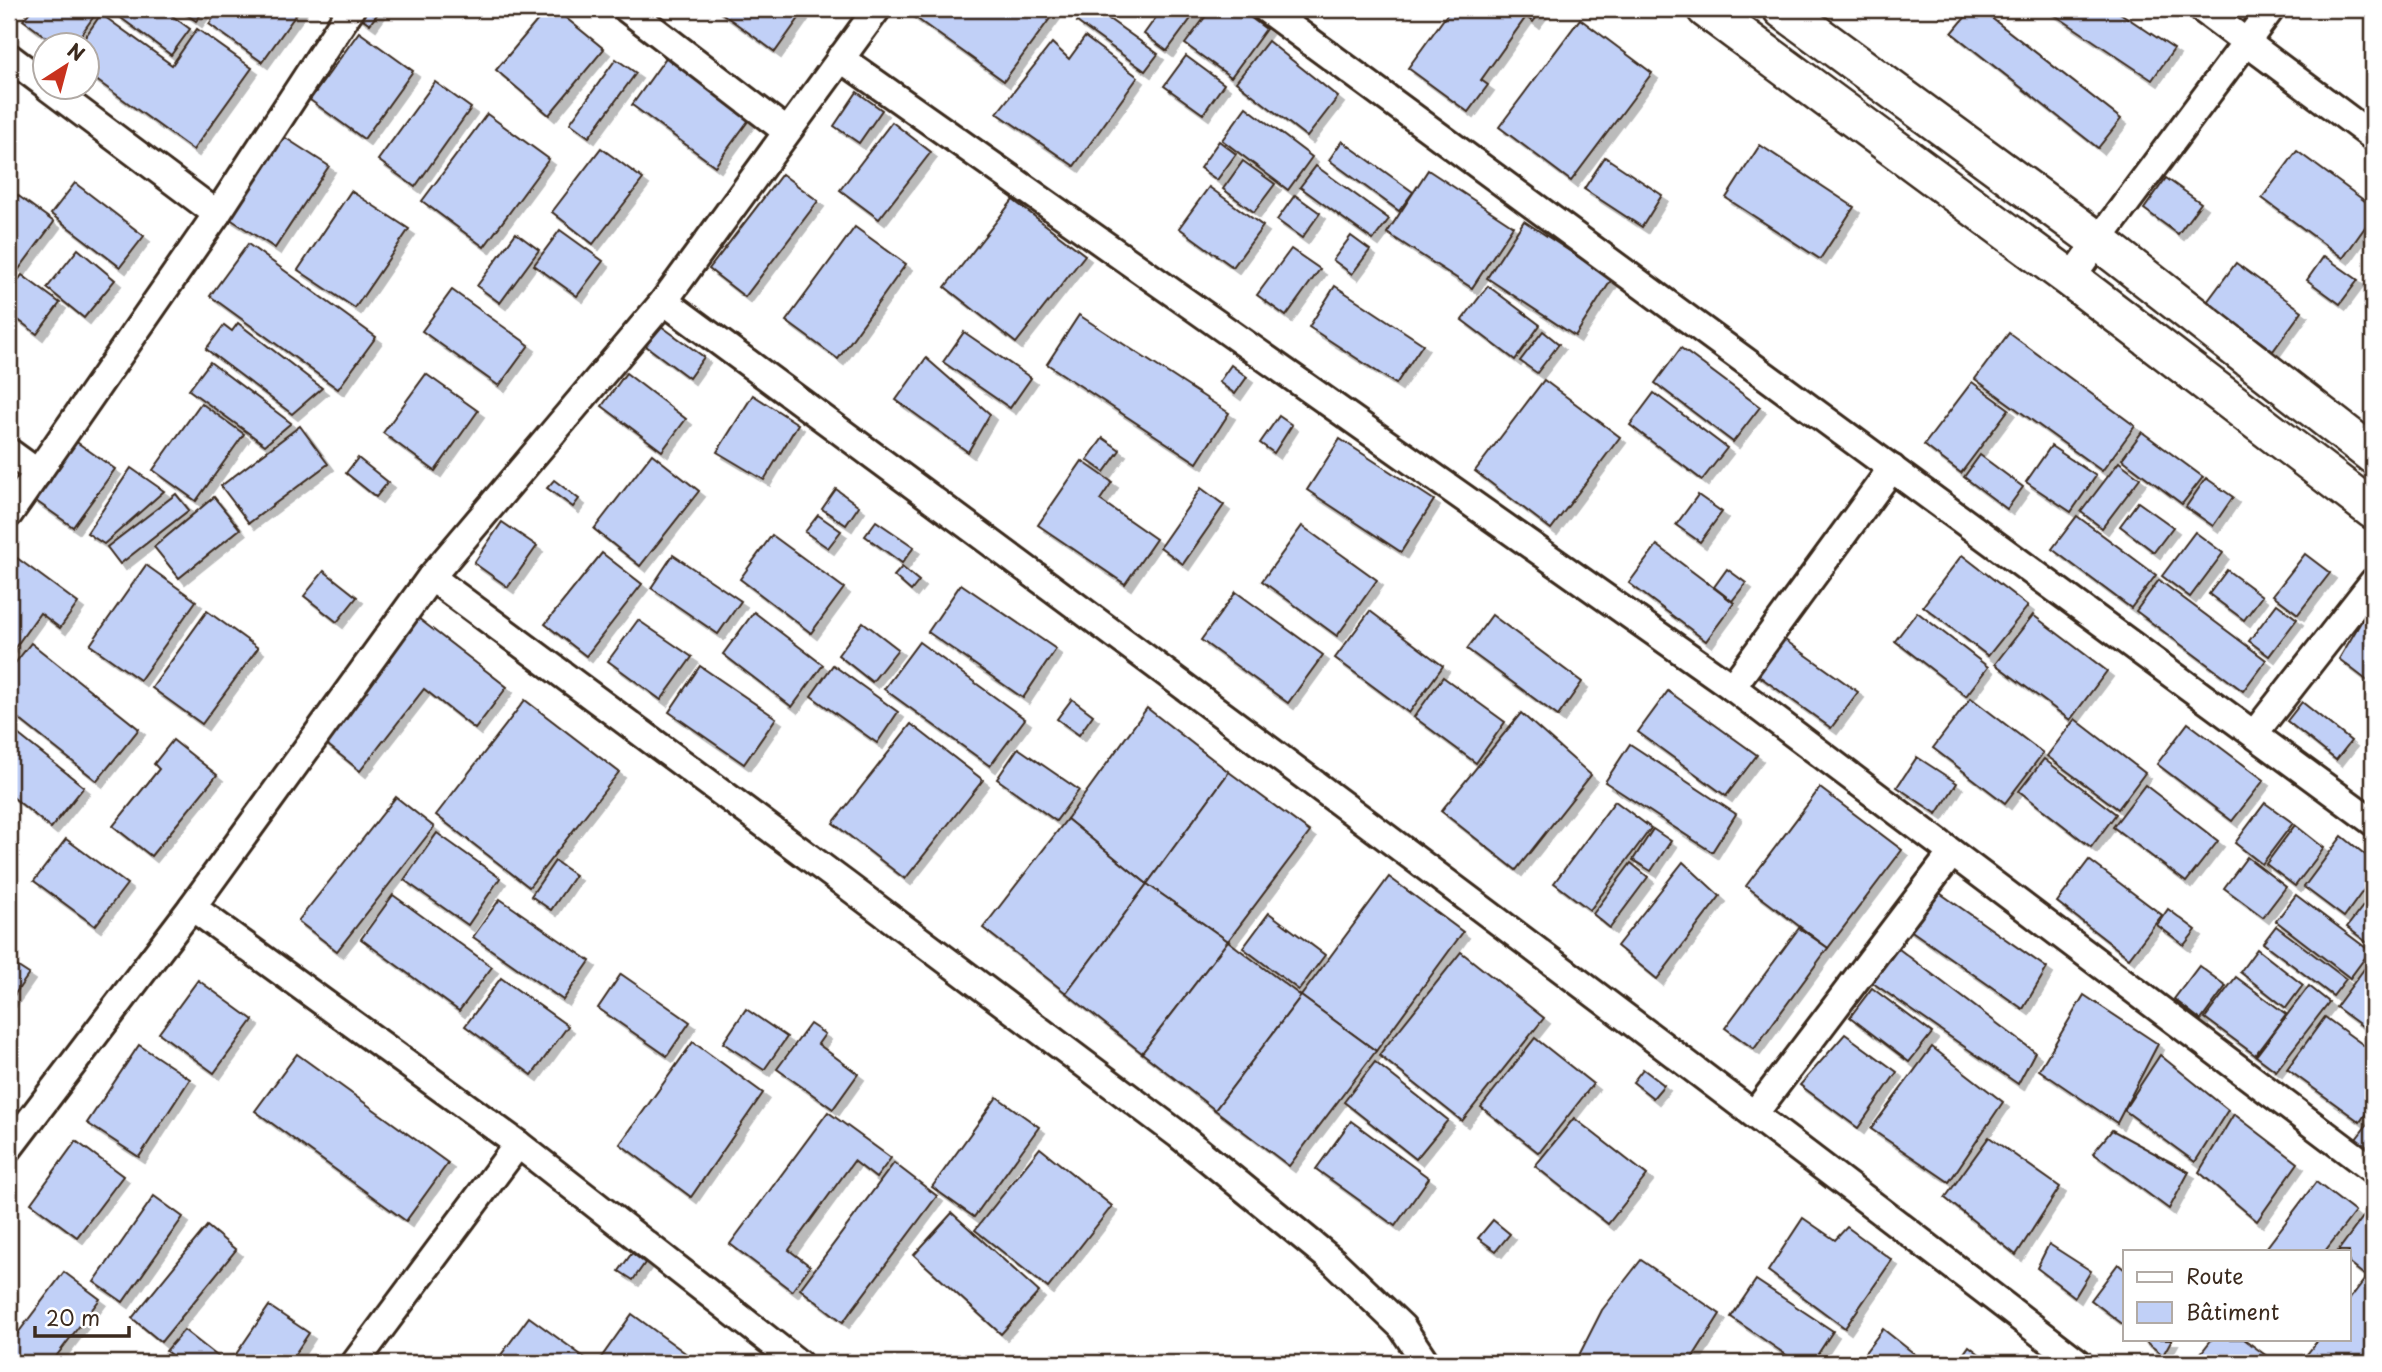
<svg xmlns="http://www.w3.org/2000/svg" width="2382" height="1372" font-family="'Playpen Sans',sans-serif">
  <style>
    .building { fill: #c1d0f7; stroke: #3b2a1e; stroke-width: 2; filter: url(#shadow) }
    .lines { fill: none; stroke-linecap: round; stroke-linejoin: round }
    .minor-casing { stroke: #3b2a1e; stroke-width: 32 }
    .secondary-casing { stroke: #3b2a1e; stroke-width: 42 }
    .minor { stroke: #fff; stroke-width: 26 }
    .secondary { stroke: #fff; stroke-width: 37 }
  </style>
  <defs>
    <filter id="shadow"><feDropShadow dx="6" dy="6" stdDeviation="0" flood-color="#0004"/></filter>
  </defs>
  <rect width="100%" height="100%" fill="#fff"/>
  <filter id="ink" filterUnits="userSpaceOnUse"><feTurbulence type="fractalNoise" baseFrequency=".0143" numOctaves="2"/><feDisplacementMap in="SourceGraphic" scale="14" xChannelSelector="R" yChannelSelector="G"/><feConvolveMatrix kernelMatrix="1 2 1 2 8 2 1 2 1" color-interpolation-filters="sRGB"/></filter>
  <g filter="url(#ink)">
    <g class="building">
      <path d="M32 9H99L73 46H58L23 20Z"/>
      <path d="M121 9H163L190 29 171 55 117 15Z"/>
      <path d="M179 9H205L196 21Z"/>
      <path d="M220 9H300L262 62 209 24Z"/>
      <path d="M360 9H381L370 24 356 14Z"/>
      <path d="M547 9H555L604 49 549 115 496 70Z"/>
      <path d="M716 9H795L802 14 775 52Z"/>
      <path d="M912 9H1048L1054 13 1004 81 909 13Z"/>
      <path d="M1087 9H1095L1158 54 1145 71 1077 22Z"/>
      <path d="M1162 9H1198L1167 51 1144 34Z"/>
      <path d="M1211 9H1239L1266 29 1231 77 1185 44Z"/>
      <path d="M1451 9H1543L1533 22 1526 17 1481 80 1488 85 1468 112 1408 68Z"/>
      <path d="M1972 9H1980L2121 119 2098 148 1952 33Z"/>
      <path d="M2046 9H2114L2174 49 2152 80Z"/>
      <path d="M101 14 172 65 197 29 252 68 193 150 88 74V46H79Z"/>
      <path d="M1580 19 1652 73 1571 181 1499 127Z"/>
      <path d="M359 32 413 71 364 139 310 100Z"/>
      <path d="M1085 37 1138 77 1074 166 997 113 1052 43 1069 59Z"/>
      <path d="M1268 41 1338 97 1307 137 1236 82Z"/>
      <path d="M670 52 754 113 715 166 632 105Z"/>
      <path d="M1186 56 1224 84 1203 114 1164 86Z"/>
      <path d="M616 59 636 73 589 137 570 123Z"/>
      <path d="M435 82 471 108 415 187 378 160Z"/>
      <path d="M857 92 882 110 859 143 834 126Z"/>
      <path d="M1246 107 1312 157 1288 190 1222 140Z"/>
      <path d="M487 114 549 159 484 247 422 201Z"/>
      <path d="M892 122 931 152 879 219 840 190Z"/>
      <path d="M281 135 329 166 275 248 227 217Z"/>
      <path d="M1219 141 1236 154 1217 180 1200 168Z"/>
      <path d="M1342 141 1413 192 1399 211 1329 160Z"/>
      <path d="M1760 145 1854 207 1820 259 1726 198Z"/>
      <path d="M601 148 643 179 593 244 552 212Z"/>
      <path d="M2297 151 2373 207V216L2343 258 2262 198Z"/>
      <path d="M1605 157 1662 195 1642 227 1584 189Z"/>
      <path d="M1243 161 1275 184 1254 212 1223 189Z"/>
      <path d="M1316 166 1389 219 1373 240 1300 187Z"/>
      <path d="M1428 170 1513 226 1472 288 1387 233Z"/>
      <path d="M782 174 818 201 745 297 709 269Z"/>
      <path d="M2166 178 2201 203 2178 234 2144 209Z"/>
      <path d="M75 183 144 236 120 267 51 214Z"/>
      <path d="M1209 187 1263 226 1233 267 1179 228Z"/>
      <path d="M9 189 54 222 19 269 9 261Z"/>
      <path d="M351 191 409 229 355 308 298 270Z"/>
      <path d="M1295 195 1320 213 1302 238 1277 220Z"/>
      <path d="M1013 200 1085 255 1016 343 945 287Z"/>
      <path d="M1524 221 1612 279 1575 336 1487 278Z"/>
      <path d="M855 227 906 264 838 359 786 321Z"/>
      <path d="M560 230 603 261 577 296 534 265Z"/>
      <path d="M516 233 539 250 500 303 477 286Z"/>
      <path d="M1351 236 1370 250 1352 274 1333 260Z"/>
      <path d="M248 244 376 337 338 389 210 296Z"/>
      <path d="M78 249 115 280 84 318 47 288Z"/>
      <path d="M1291 249 1320 269 1286 316 1257 295Z"/>
      <path d="M2324 256 2358 280 2340 304 2307 280Z"/>
      <path d="M2236 263 2302 311 2273 351 2207 302Z"/>
      <path d="M22 275 60 303 37 334 9 313V293Z"/>
      <path d="M1335 286 1423 344 1396 384 1309 327Z"/>
      <path d="M1488 286 1540 325 1515 360 1462 320Z"/>
      <path d="M452 290 529 345 499 386 422 331Z"/>
      <path d="M1079 315 1229 413 1197 463 1047 364Z"/>
      <path d="M238 323 322 388 292 414 206 349 224 325 232 331Z"/>
      <path d="M661 326 704 357 689 378 646 346Z"/>
      <path d="M1543 331 1559 344 1537 373 1520 361Z"/>
      <path d="M964 332 1031 378 1010 408 943 362Z"/>
      <path d="M2009 333 2135 426 2102 471 1975 379Z"/>
      <path d="M1681 348 1760 407 1733 442 1655 383Z"/>
      <path d="M926 358 990 414 968 452 896 400Z"/>
      <path d="M210 362 291 423 265 445 189 390Z"/>
      <path d="M1231 365 1247 377 1235 394 1219 382Z"/>
      <path d="M626 373 686 419 662 451 602 406Z"/>
      <path d="M426 374 478 411 435 471 383 433Z"/>
      <path d="M1544 380 1620 437 1551 529 1475 471Z"/>
      <path d="M1972 382 2009 409 1961 473 1924 445Z"/>
      <path d="M1654 393 1727 448 1702 480 1630 425Z"/>
      <path d="M753 395 798 424 764 480 717 452Z"/>
      <path d="M201 403 244 434 196 501 153 470Z"/>
      <path d="M1279 416 1292 425 1274 453 1260 443Z"/>
      <path d="M300 426 328 464 249 523 221 486Z"/>
      <path d="M2142 432 2203 477 2182 504 2122 459Z"/>
      <path d="M68 436 115 469 73 527 26 494Z"/>
      <path d="M1103 438 1120 450 1104 472 1087 460Z"/>
      <path d="M1340 439 1434 500 1401 552 1307 490Z"/>
      <path d="M2051 446 2096 476 2071 512 2026 482Z"/>
      <path d="M652 454 699 491 640 566 594 529Z"/>
      <path d="M1980 455 2023 487 2007 509 1964 477Z"/>
      <path d="M358 458 388 482 376 497 346 473Z"/>
      <path d="M1082 461 1112 482 1100 500 1156 539 1125 584 1038 525Z"/>
      <path d="M2119 462 2140 478 2102 528 2081 512Z"/>
      <path d="M131 468 164 491 104 544 87 533Z"/>
      <path d="M2206 478 2233 497 2213 526 2186 507Z"/>
      <path d="M554 480 579 499 573 507 547 488Z"/>
      <path d="M1201 488 1224 505 1183 564 1160 547Z"/>
      <path d="M836 489 859 506 846 525 822 509Z"/>
      <path d="M176 494 189 510 120 564 107 547Z"/>
      <path d="M1698 495 1722 512 1700 542 1676 525Z"/>
      <path d="M214 497 240 529 179 578 154 547Z"/>
      <path d="M2138 502 2173 527 2154 552 2120 526Z"/>
      <path d="M818 515 841 531 828 548 805 532Z"/>
      <path d="M2077 516 2156 575 2131 608 2052 549Z"/>
      <path d="M876 521 914 547 902 563 865 536Z"/>
      <path d="M502 522 537 546 508 587 474 563Z"/>
      <path d="M1302 526 1377 580 1337 636 1262 581Z"/>
      <path d="M2195 532 2223 553 2190 597 2162 576Z"/>
      <path d="M772 535 844 588 811 633 740 579Z"/>
      <path d="M1657 545 1734 603 1706 641 1629 583Z"/>
      <path d="M602 553 642 584 586 656 545 624Z"/>
      <path d="M2305 554 2330 573 2298 614 2273 595Z"/>
      <path d="M673 555 741 601 718 634 651 588Z"/>
      <path d="M1962 555 2028 606 1988 656 1923 606Z"/>
      <path d="M17 558 78 603 60 628 40 613 14 649 9 645V570Z"/>
      <path d="M146 565 196 601 140 680 90 645Z"/>
      <path d="M902 567 919 581 911 591 894 576Z"/>
      <path d="M1727 569 1746 583 1732 601 1714 587Z"/>
      <path d="M2227 570 2262 596 2244 620 2209 594Z"/>
      <path d="M324 571 357 597 337 622 304 596Z"/>
      <path d="M2159 580 2266 660 2243 691 2136 611Z"/>
      <path d="M961 584 1056 649 1023 698 928 632Z"/>
      <path d="M1236 592 1323 655 1288 703 1201 640Z"/>
      <path d="M2277 604 2297 619 2269 656 2249 641Z"/>
      <path d="M2371 605 2373 607V685L2339 659Z"/>
      <path d="M207 611 258 648 202 724 152 688Z"/>
      <path d="M1370 611 1443 666 1409 713 1335 658Z"/>
      <path d="M754 612 823 665 792 707 723 654Z"/>
      <path d="M1917 612 1988 667 1966 696 1895 641Z"/>
      <path d="M1492 615 1582 682 1558 716 1467 649Z"/>
      <path d="M2033 615 2107 671 2070 720 1995 664Z"/>
      <path d="M418 618 507 687 475 729 424 689 360 771 323 741Z"/>
      <path d="M638 620 692 657 661 700 608 661Z"/>
      <path d="M863 622 898 649 872 682 838 655Z"/>
      <path d="M1778 635 1858 692 1831 728 1752 671Z"/>
      <path d="M919 642 1025 719 990 766 884 689Z"/>
      <path d="M31 643 139 729 97 781 9 711V671Z"/>
      <path d="M833 665 898 712 877 743 811 696Z"/>
      <path d="M700 666 776 718 744 764 669 712Z"/>
      <path d="M1443 677 1505 722 1476 763 1414 717Z"/>
      <path d="M1668 691 1757 755 1726 796 1638 732Z"/>
      <path d="M1971 698 2043 753 2005 803 1933 748Z"/>
      <path d="M1072 699 1093 715 1079 735 1057 719Z"/>
      <path d="M525 700 619 772 529 887 436 815Z"/>
      <path d="M2302 702 2351 741 2336 760 2287 721Z"/>
      <path d="M1147 708 1229 772 1147 884 1067 819Z"/>
      <path d="M1521 713 1591 775 1516 870 1441 811Z"/>
      <path d="M2075 719 2145 773 2118 809 2047 756Z"/>
      <path d="M2188 723 2264 780 2232 821 2157 764Z"/>
      <path d="M911 724 983 780 905 879 833 823Z"/>
      <path d="M9 727 84 787 51 828 9 794Z"/>
      <path d="M173 740 217 775 151 856 113 826 159 769 154 764Z"/>
      <path d="M1630 744 1736 814 1712 852 1605 782Z"/>
      <path d="M1018 748 1079 790 1056 821 997 779Z"/>
      <path d="M1917 757 1957 783 1937 814 1897 787Z"/>
      <path d="M2044 759 2116 814 2091 847 2019 791Z"/>
      <path d="M1229 772 1310 832 1228 941 1147 884Z"/>
      <path d="M2145 785 2218 841 2186 882 2113 827Z"/>
      <path d="M1820 788 1902 850 1828 948 1746 886Z"/>
      <path d="M396 797 434 827 337 951 298 921Z"/>
      <path d="M1615 801 1651 828 1590 910 1554 883Z"/>
      <path d="M2265 803 2293 823 2262 864 2235 843Z"/>
      <path d="M1067 819 1147 884 1066 993 983 928Z"/>
      <path d="M2295 825 2324 848 2295 886 2266 864Z"/>
      <path d="M1653 829 1671 841 1651 871 1633 860Z"/>
      <path d="M437 833 500 878 468 925 404 880Z"/>
      <path d="M2342 836 2373 861V877L2344 917 2304 887Z"/>
      <path d="M66 839 127 884 95 926 34 881Z"/>
      <path d="M2247 857 2286 887 2263 917 2224 888Z"/>
      <path d="M2089 860 2162 915 2129 958 2057 902Z"/>
      <path d="M555 861 575 875 551 910 531 896Z"/>
      <path d="M1683 862 1720 896 1657 979 1617 946Z"/>
      <path d="M1631 863 1648 877 1610 928 1593 914Z"/>
      <path d="M1389 877 1463 932 1376 1051 1301 996Z"/>
      <path d="M1147 884 1228 941 1142 1053 1066 993Z"/>
      <path d="M1934 889 2047 968 2023 1009 1906 927Z"/>
      <path d="M2373 893V947L2347 927Z"/>
      <path d="M393 895 492 967 459 1011 361 939Z"/>
      <path d="M2296 895 2370 951 2350 978 2276 921Z"/>
      <path d="M500 899 590 961 563 1000 473 937Z"/>
      <path d="M2168 909 2196 930 2184 945 2157 925Z"/>
      <path d="M1269 913 1325 955 1299 990 1243 948Z"/>
      <path d="M2276 926 2346 979 2333 996 2263 943Z"/>
      <path d="M1799 928 1828 948 1754 1049 1725 1028Z"/>
      <path d="M1228 941 1301 996 1215 1110 1142 1053Z"/>
      <path d="M1895 946 2035 1052 2018 1084 1870 981Z"/>
      <path d="M2257 949 2303 985 2286 1008 2240 972Z"/>
      <path d="M1461 952 1544 1018 1462 1121 1379 1055Z"/>
      <path d="M9 961 29 974 10 1001 9 1000Z"/>
      <path d="M2370 961 2373 963V1034L2336 1007Z"/>
      <path d="M2199 966 2226 986 2201 1020 2174 999Z"/>
      <path d="M621 974 690 1022 667 1056 598 1008Z"/>
      <path d="M2236 977 2286 1014 2255 1055 2205 1018Z"/>
      <path d="M501 978 568 1026 532 1075 465 1026Z"/>
      <path d="M198 980 253 1020 214 1073 159 1033Z"/>
      <path d="M2309 986 2329 1002 2276 1071 2256 1056Z"/>
      <path d="M1872 988 1932 1033 1909 1062 1850 1017Z"/>
      <path d="M2084 995 2158 1044 2117 1123 2039 1070Z"/>
      <path d="M1301 996 1376 1051 1289 1166 1215 1110Z"/>
      <path d="M746 1009 787 1037 764 1070 723 1043Z"/>
      <path d="M2325 1017 2373 1052V1103L2360 1122 2287 1069Z"/>
      <path d="M810 1024 825 1034 818 1044 858 1074 833 1109 777 1069Z"/>
      <path d="M1845 1034 1897 1072 1858 1128 1800 1085Z"/>
      <path d="M1535 1038 1593 1084 1539 1153 1481 1107Z"/>
      <path d="M693 1042 763 1093 691 1197 620 1144Z"/>
      <path d="M139 1045 190 1079 139 1157 87 1123Z"/>
      <path d="M1932 1047 2003 1102 1949 1182 1871 1129Z"/>
      <path d="M297 1054 448 1163 406 1221 255 1111Z"/>
      <path d="M2160 1055 2228 1110 2195 1162 2124 1110Z"/>
      <path d="M1375 1062 1448 1120 1416 1159 1344 1102Z"/>
      <path d="M1643 1069 1664 1085 1653 1098 1633 1082Z"/>
      <path d="M997 1097 1039 1127 974 1217 932 1187Z"/>
      <path d="M828 1112 891 1158 876 1178 854 1161 789 1250 810 1266 792 1291 730 1244Z"/>
      <path d="M2234 1114 2298 1163 2257 1221 2199 1172Z"/>
      <path d="M2373 1117V1166L2349 1148Z"/>
      <path d="M1574 1118 1647 1175 1608 1224 1535 1166Z"/>
      <path d="M1351 1121 1429 1178 1395 1226 1316 1169Z"/>
      <path d="M2112 1130 2189 1172 2169 1209 2093 1153Z"/>
      <path d="M1989 1137 2060 1187 2016 1255 1945 1198Z"/>
      <path d="M76 1141 123 1176 77 1237 31 1203Z"/>
      <path d="M1040 1148 1112 1206 1048 1288 975 1230Z"/>
      <path d="M894 1163 937 1196 843 1322 800 1289Z"/>
      <path d="M2316 1182 2355 1212 2325 1251H2264Z"/>
      <path d="M154 1196 183 1217 123 1302 94 1282Z"/>
      <path d="M952 1213 1039 1292 1001 1334 914 1255Z"/>
      <path d="M2363 1217 2373 1225V1282L2349 1263V1251H2338Z"/>
      <path d="M1803 1218 1835 1240 1847 1227 1892 1260 1845 1328 1768 1271Z"/>
      <path d="M1493 1220 1510 1234 1496 1251 1478 1238Z"/>
      <path d="M207 1226 236 1250 161 1342 132 1318Z"/>
      <path d="M2049 1244 2091 1271 2075 1297 2037 1268Z"/>
      <path d="M632 1253 645 1263 633 1280 619 1271Z"/>
      <path d="M1641 1260 1720 1314 1689 1363H1575L1602 1310Z"/>
      <path d="M2118 1264 2125 1270V1326L2091 1300Z"/>
      <path d="M64 1272 100 1299 51 1363H9V1345Z"/>
      <path d="M2365 1279 2373 1285V1354L2366 1363H2300L2319 1339H2349V1300Z"/>
      <path d="M1756 1280 1833 1331 1812 1363H1798L1731 1317Z"/>
      <path d="M269 1306 309 1333 289 1363H230Z"/>
      <path d="M632 1314 699 1363H599L598 1362Z"/>
      <path d="M529 1317 592 1363H495Z"/>
      <path d="M1883 1329 1926 1363H1857Z"/>
      <path d="M184 1330 221 1359 217 1363H181L166 1351Z"/>
      <path d="M2142 1339H2172L2163 1355Z"/>
      <path d="M2212 1339H2244L2276 1363H2193Z"/>
      <path d="M1969 1346 1991 1363H1957Z"/>
    </g>
    <g class="lines">
      <g class="minor-casing">
        <g id="minor">
          <path d="M627 9 786 131"/>
          <path d="M1266 9 2373 822"/>
          <path d="M2202 9 2373 137"/>
          <path d="M9 57 46 85"/>
          <path d="M840 58 1732 687 2373 1170"/>
          <path d="M49 88 217 214"/>
          <path d="M2071 279 2098 241 2271 9"/>
          <path d="M664 301C1139 651 1612 1003 2079 1363"/>
          <path d="M9 452 38 473"/>
          <path d="M9 514 217 214 351 9"/>
          <path d="M431 577 845 884 1179 1135 1334 1262 1402 1327 1426 1363"/>
          <path d="M1732 687 1892 468"/>
          <path d="M2254 734 2373 582"/>
          <path d="M192 907 518 1144 798 1363"/>
          <path d="M1755 1113 1952 853"/>
          <path d="M9 1148 192 907 431 577 664 301 877 9"/>
          <path d="M355 1363 518 1144"/>
        </g>
      </g>
      <g class="secondary-casing">
        <g id="secondary">
          <path d="M1706 9 2071 279 2373 510"/>
          <path d="M1782 9 2098 241 2373 455"/>
        </g>
      </g>
      <use href="#minor" class="minor"/>
      <use href="#secondary" class="secondary"/>
    </g>
  </g>
  <rect width="2382" height="1372" fill="none" stroke="#fff" stroke-width="35"/>
  <rect x="18" y="18" width="2347" height="1337" fill="none" stroke="#3b2a1e" stroke-width="2.5" filter="url(#ink)"/>
  <rect x="2123" y="1250" width="228" height="91" fill="#ffffff" stroke="#b1aaa5" stroke-width="2"/>
  <rect x="2137" y="1272" width="35" height="10" fill="#ffffff" stroke="#b1aaa5" stroke-width="2"/>
  <text x="2186" y="1284" font-size="21" fill="#3b2a1e">Route</text>
  <rect x="2137" y="1302" width="35" height="21" fill="#c1d0f7" stroke="#b1aaa5" stroke-width="2"/>
  <text x="2186" y="1320" font-size="21" fill="#3b2a1e">Bâtiment</text>
  <g transform="translate(66 66) rotate(36)"><circle r="33" fill="#ffffff" stroke="#b1aaa5" stroke-width="2"/>
  <path d="M0-5L12 26L0 18L-12 26Z" fill="#c8321e"/>
  <text y="-10" font-size="19" font-weight="bold" text-anchor="middle" fill="#3b2a1e">N</text>
  </g>
  <path d="M35 1326v10h94v-10" fill="none" stroke="#3b2a1e" stroke-width="3.5"/>
  <text x="46" y="1326" font-size="21" fill="#3b2a1e" stroke="#ffffff" stroke-width="5" paint-order="stroke">20 m</text>
</svg>
